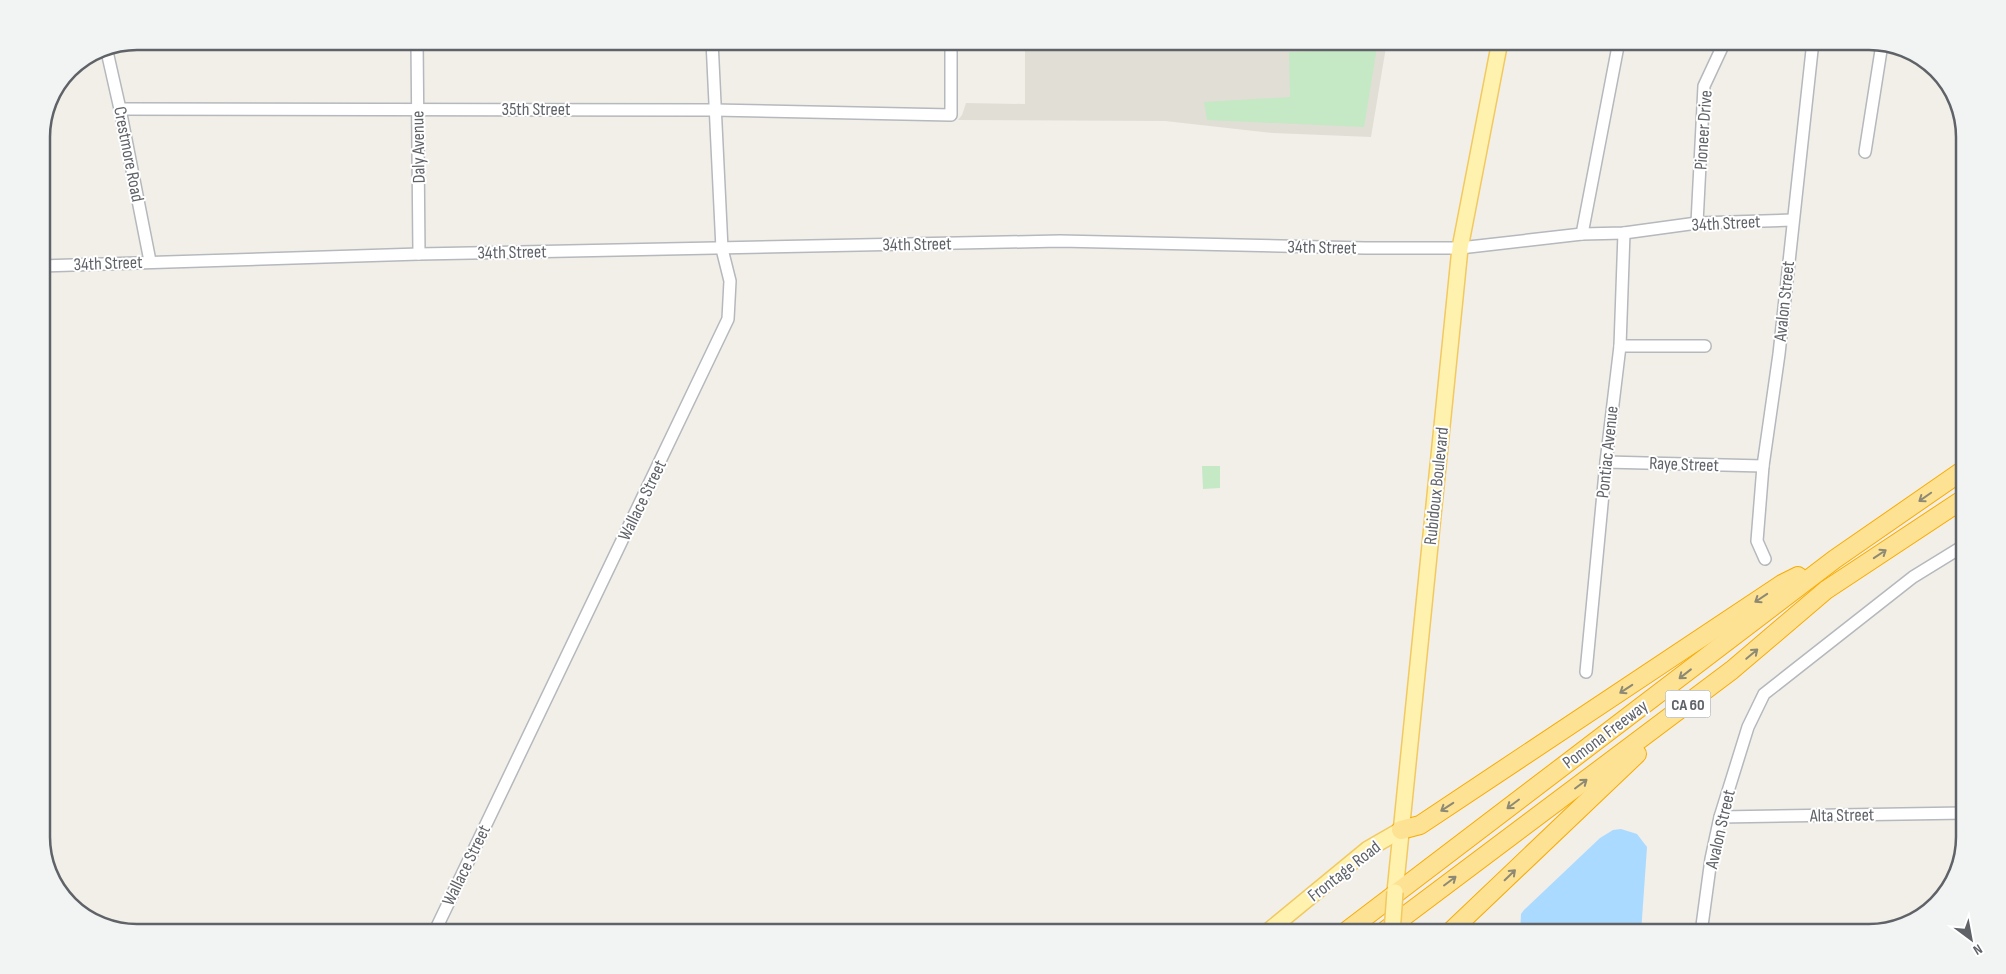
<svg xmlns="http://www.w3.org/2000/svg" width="2006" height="974" font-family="'Sofia Sans Condensed',sans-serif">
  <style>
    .education { fill: #e1ded6 }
    .green { fill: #c5e8c5 }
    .water { fill: #aadaff }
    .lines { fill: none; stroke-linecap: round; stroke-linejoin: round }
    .minor-casing { stroke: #b5b8bc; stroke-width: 14 }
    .major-casing { stroke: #f2c960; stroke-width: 18 }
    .highway-casing { stroke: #f9ab00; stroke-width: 20 }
    .minor { stroke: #fff; stroke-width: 11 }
    .major { stroke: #fff2af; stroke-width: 15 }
    .highway { stroke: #fde293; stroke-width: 18 }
    .major-bridge-casing { stroke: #f2c960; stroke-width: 18; stroke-linecap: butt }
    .major-bridge { stroke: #fff2af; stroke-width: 15 }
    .oneway { stroke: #8e8975 }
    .labels { text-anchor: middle; stroke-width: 4; stroke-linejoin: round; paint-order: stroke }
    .shield { fill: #fff; stroke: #8f9295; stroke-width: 1 }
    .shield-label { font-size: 16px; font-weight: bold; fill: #5f6368 }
    .street-label { font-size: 18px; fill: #5f6368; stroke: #fff }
    .rim { fill: none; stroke: #5f6368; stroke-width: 2.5 }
  </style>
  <rect width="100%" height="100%" fill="#f1efe8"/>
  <path class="education" d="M1025 41H1387L1371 137 1273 133 1165 121 958 120 962 115 966 103 1025 104Z"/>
  <g class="green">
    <path d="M1329 41H1378L1364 127 1207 120 1204 102 1290 97 1289 52 1321 51Z"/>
    <path d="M1202 466H1220V488L1203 489Z"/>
  </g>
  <path class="water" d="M1621 829 1637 834 1647 847 1641 933H1520L1521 914 1524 910 1600 838 1613 830Z"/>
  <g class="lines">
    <g class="minor-casing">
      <g id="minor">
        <path d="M417 41 419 254"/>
        <path d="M106 47 120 109 150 261"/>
        <path d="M120 109 714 110 951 115V41"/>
        <path d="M1865 152 1882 44"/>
        <path d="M1697 223 1704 86 1725 41"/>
        <path d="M1582 234 1619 41"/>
        <path d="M41 266 419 254 1060 241 1365 248H1460L1582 234 1624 233 1697 223 1792 220"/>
        <path d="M1620 346H1705"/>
        <path d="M1606 462 1763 466"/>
        <path d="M1765 559 1757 541 1763 466 1779 354 1813 41"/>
        <path d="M1586 672 1606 462 1620 346 1624 233"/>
        <path d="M1720 817 1965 813"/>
        <path d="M434 933 728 319 730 281 722 249 712 41"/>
        <path d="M1701 933 1711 859 1720 817 1748 727 1764 694 1913 577 1965 545"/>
      </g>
    </g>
    <g class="major-casing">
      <g id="major">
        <path d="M1395 892 1460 248 1500 41"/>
        <path d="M1266 933 1368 849 1401 830"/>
      </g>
    </g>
    <g class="highway-casing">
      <g id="highway">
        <path d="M1401 830 1420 825 1782 584 1798 576"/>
        <path d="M1344 933 1835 559 1965 469"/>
        <path d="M1382 933 1732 670 1826 590 1965 498"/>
        <path d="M1449 933 1637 754"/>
      </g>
    </g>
    <use href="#minor" class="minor"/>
    <use href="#major" class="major"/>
    <use href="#highway" class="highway"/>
    <g class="major-bridge-casing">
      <path id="major-bridge" d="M1392 933 1395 892"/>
    </g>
    <use href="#major-bridge" class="major-bridge"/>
  </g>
  <defs><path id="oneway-shaft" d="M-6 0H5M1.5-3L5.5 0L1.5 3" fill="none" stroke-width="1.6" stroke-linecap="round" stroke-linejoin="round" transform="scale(1.25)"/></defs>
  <g class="oneway">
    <use href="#oneway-shaft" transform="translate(1925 497) rotate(145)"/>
    <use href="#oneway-shaft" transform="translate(1880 554) rotate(-34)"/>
    <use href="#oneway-shaft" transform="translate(1761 598) rotate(146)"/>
    <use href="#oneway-shaft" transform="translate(1752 654) rotate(-40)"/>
    <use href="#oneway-shaft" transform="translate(1685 674) rotate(142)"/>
    <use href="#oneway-shaft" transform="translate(1626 689) rotate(147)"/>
    <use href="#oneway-shaft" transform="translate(1581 784) rotate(-37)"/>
    <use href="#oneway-shaft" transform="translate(1513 804) rotate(143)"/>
    <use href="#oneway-shaft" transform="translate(1447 807) rotate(147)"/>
    <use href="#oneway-shaft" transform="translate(1510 875) rotate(-44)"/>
    <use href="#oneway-shaft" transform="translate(1450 881) rotate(-37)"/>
  </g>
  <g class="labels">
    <rect class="shield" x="1665.5" y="690.5" width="45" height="27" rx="4"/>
    <g class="shield-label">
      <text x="1688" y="710">CA 60</text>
    </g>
    <g class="street-label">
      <text x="536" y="115">35th Street</text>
      <text transform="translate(1703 130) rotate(-86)" y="6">Pioneer Drive</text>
      <text transform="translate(418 147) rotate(-91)" y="6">Daly Avenue</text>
      <text transform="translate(129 154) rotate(79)" y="6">Crestmore Road</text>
      <text transform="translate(1726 223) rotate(-3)" y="6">34th Street</text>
      <text transform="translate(917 244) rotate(-1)" y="6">34th Street</text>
      <text transform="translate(1322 247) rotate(1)" y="6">34th Street</text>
      <text transform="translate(512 252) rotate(-1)" y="6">34th Street</text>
      <text transform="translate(108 263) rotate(-2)" y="6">34th Street</text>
      <text transform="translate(1784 301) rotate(-84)" y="6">Avalon Street</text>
      <text transform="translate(1607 452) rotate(-84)" y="6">Pontiac Avenue</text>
      <text transform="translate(1684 464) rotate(2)" y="6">Raye Street</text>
      <text transform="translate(1436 486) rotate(-84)" y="6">Rubidoux Boulevard</text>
      <text transform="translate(642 500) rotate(-64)" y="6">Wallace Street</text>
      <text transform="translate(1605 734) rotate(-37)" y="6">Pomona Freeway</text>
      <text transform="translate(1842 815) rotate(-1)" y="6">Alta Street</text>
      <text transform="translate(1720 829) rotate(-77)" y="6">Avalon Street</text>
      <text transform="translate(466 865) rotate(-64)" y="6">Wallace Street</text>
      <text transform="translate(1344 871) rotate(-38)" y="6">Frontage Road</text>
    </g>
  </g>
  <path d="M0 0H2006V974H0ZM137 50H1869A87 87 0 0 1 1956 137V837A87 87 0 0 1 1869 924H137A87 87 0 0 1 50 837V137A87 87 0 0 1 137 50Z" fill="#f2f3f3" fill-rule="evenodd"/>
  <path class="rim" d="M137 50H1869A87 87 0 0 1 1956 137V837A87 87 0 0 1 1869 924H137A87 87 0 0 1 50 837V137A87 87 0 0 1 137 50Z"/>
  <g transform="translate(1971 939) rotate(148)" stroke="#ffffff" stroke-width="4" paint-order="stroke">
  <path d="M0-4L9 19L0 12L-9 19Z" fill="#5f6368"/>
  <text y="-8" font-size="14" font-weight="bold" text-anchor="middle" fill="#5f6368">N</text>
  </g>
</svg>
